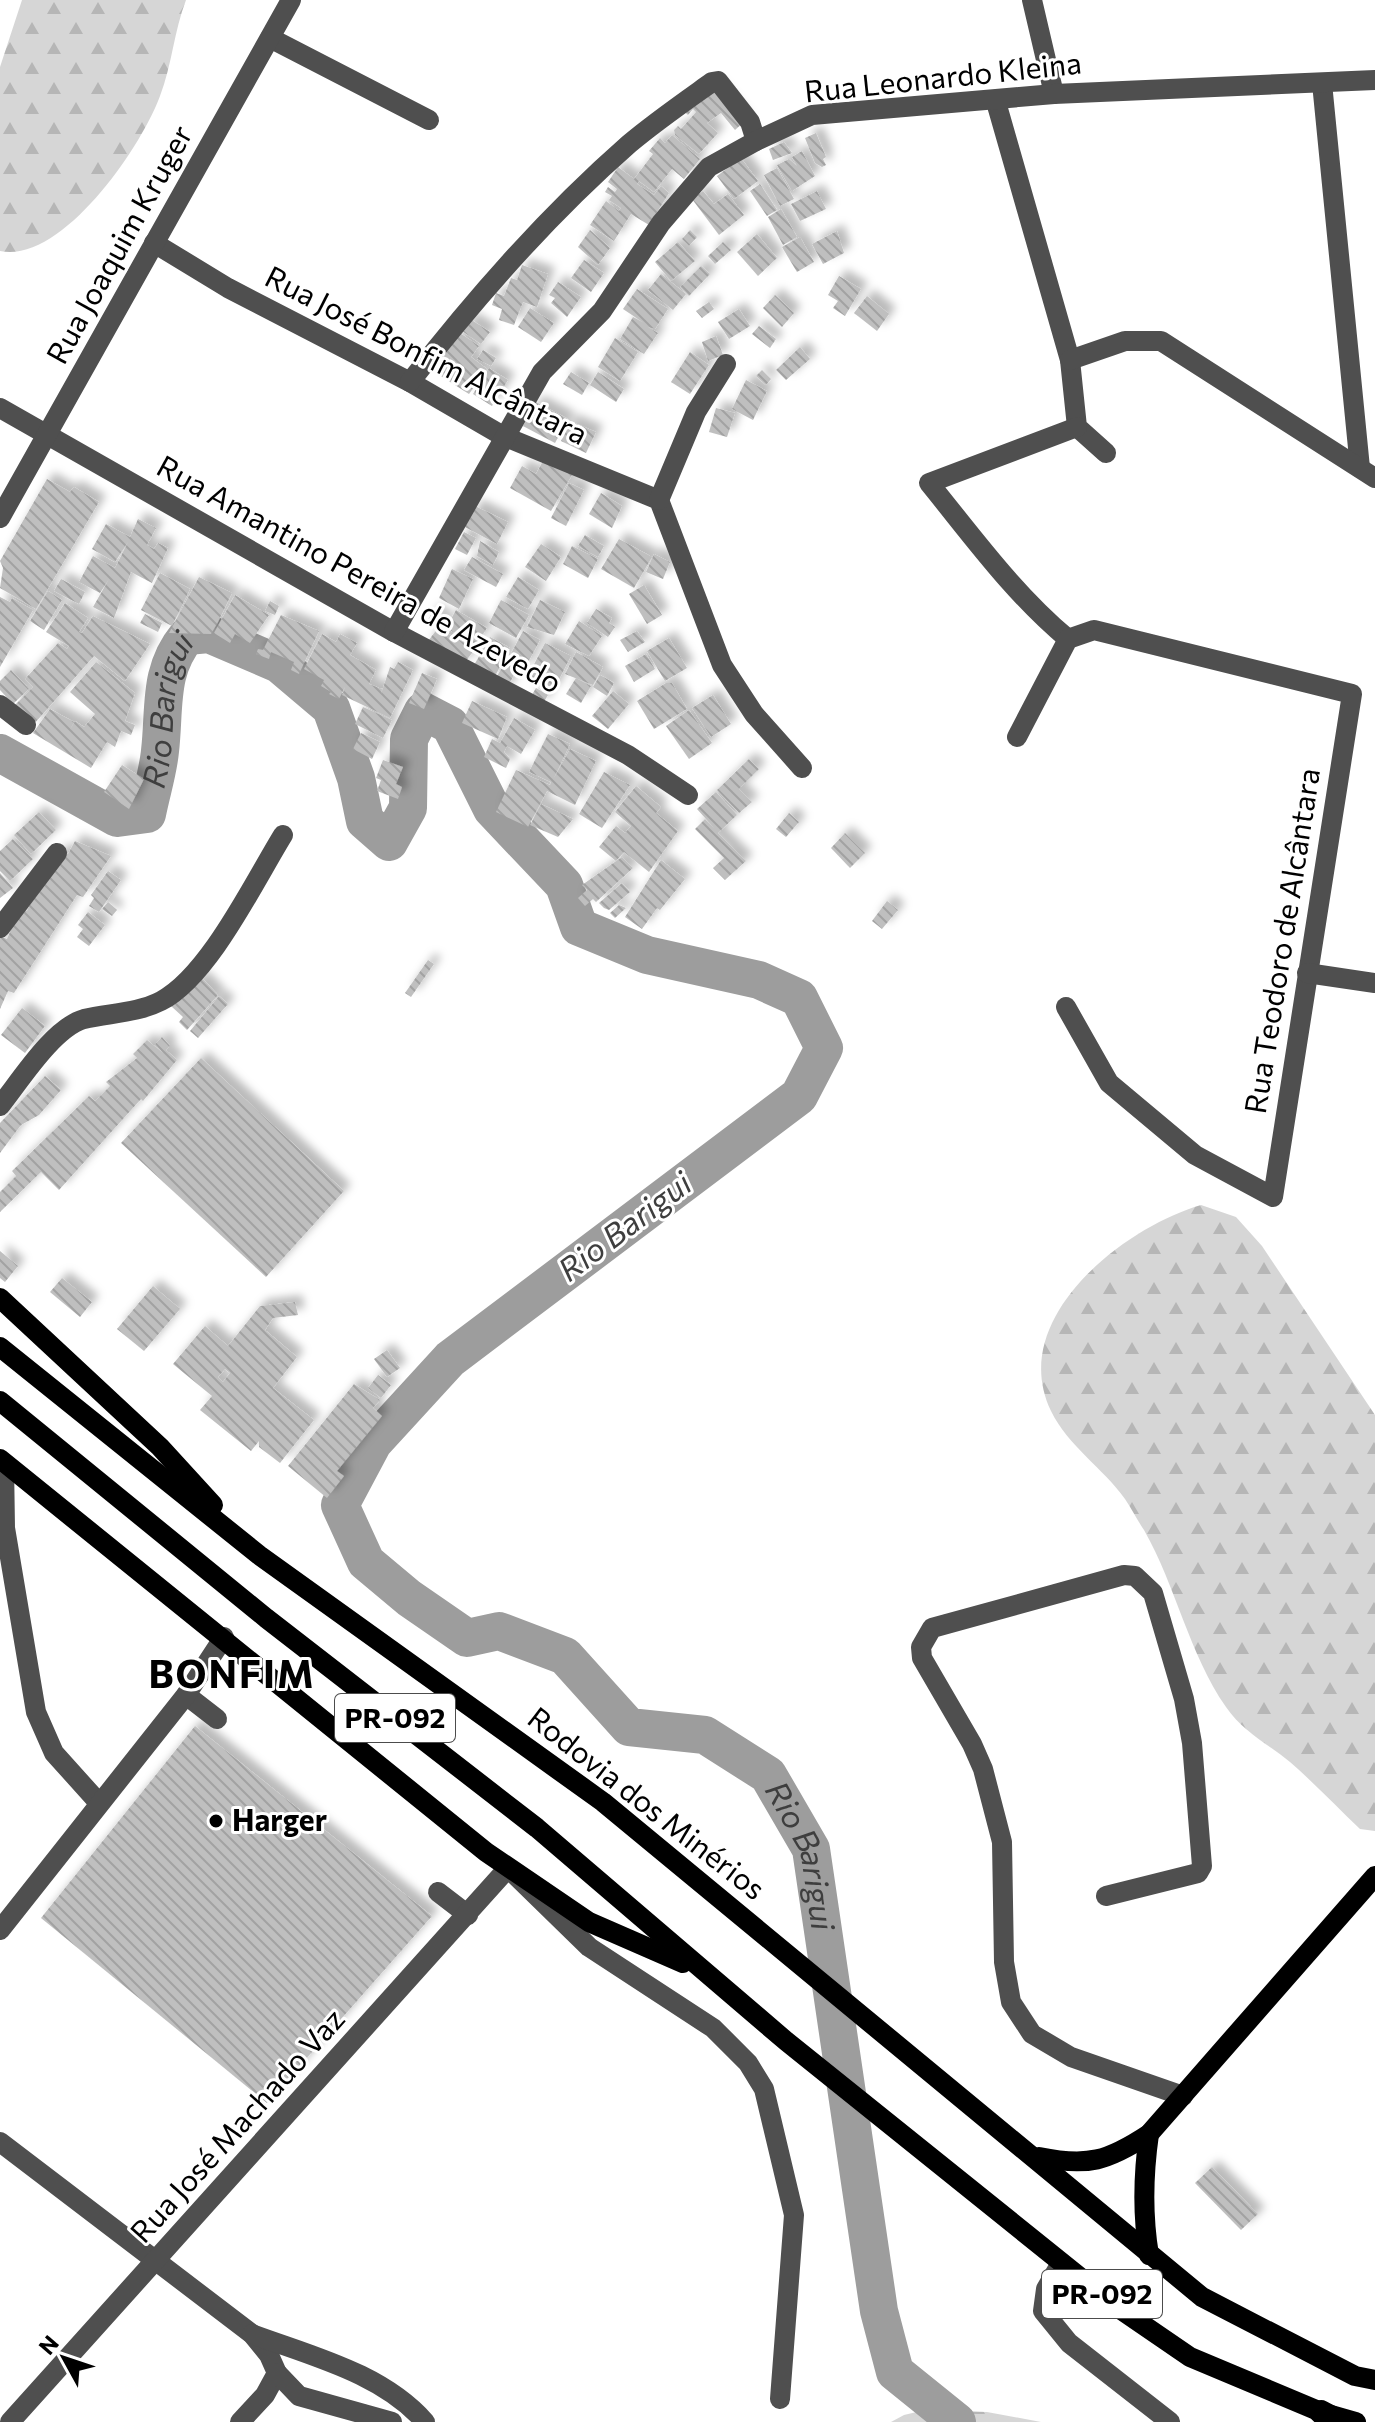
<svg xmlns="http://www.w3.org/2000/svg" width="1375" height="2422" font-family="Commissioner,sans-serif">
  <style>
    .forest { fill: url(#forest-firs) }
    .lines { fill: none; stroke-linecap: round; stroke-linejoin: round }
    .river { stroke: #9d9d9d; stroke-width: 38 }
    .building { fill: url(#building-back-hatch); fill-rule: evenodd; filter: url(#shadow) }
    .minor { stroke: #4f4f4f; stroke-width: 20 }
    .major { stroke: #000; stroke-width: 20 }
    .highway { stroke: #000; stroke-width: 24 }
    .poi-dot { fill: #000; stroke: #fff; stroke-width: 3 }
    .labels { text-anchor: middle; stroke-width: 6; stroke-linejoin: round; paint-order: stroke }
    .shield { fill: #fff; stroke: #4c4c4c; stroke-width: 2 }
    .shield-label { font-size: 28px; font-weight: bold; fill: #000 }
    .street-label { font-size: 30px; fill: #000; stroke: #fff }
    .poi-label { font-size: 30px; font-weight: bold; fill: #000; stroke: #fff; text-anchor: start }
    .water-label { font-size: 32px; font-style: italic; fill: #3e3e3e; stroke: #fff }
    .district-label { font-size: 38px; font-weight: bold; letter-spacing: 2px; fill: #000; stroke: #fff }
  </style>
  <defs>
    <pattern id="forest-firs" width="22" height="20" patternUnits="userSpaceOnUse" patternTransform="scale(2)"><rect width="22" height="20" fill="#d6d6d6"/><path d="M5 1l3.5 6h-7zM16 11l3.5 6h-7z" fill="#b6b6b6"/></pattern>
    <pattern id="building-back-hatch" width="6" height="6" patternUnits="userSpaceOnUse" patternTransform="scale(2)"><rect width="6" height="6" fill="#bfbfbf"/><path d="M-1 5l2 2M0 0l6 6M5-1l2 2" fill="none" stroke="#a2a2a2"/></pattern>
    <filter id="shadow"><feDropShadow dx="7" dy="-7" stdDeviation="4" flood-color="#0004"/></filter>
  </defs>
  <rect width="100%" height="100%" fill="#fff"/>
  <g class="forest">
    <path d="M22 0H186C174 31 172 65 160 96 142 146 62 264 0 251V67Z"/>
    <path d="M1201 1205 1236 1217 1262 1246 1375 1415V1831L1360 1829C1337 1807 1314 1783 1290 1762 1268 1744 1242 1731 1226 1707 1189 1654 1176 1586 1144 1530 1137 1520 1132 1509 1125 1499 1103 1468 1068 1446 1051 1411 1006 1318 1125 1227 1201 1205Z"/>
    <path d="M925 2410 987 2412 1041 2422H891L904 2415Z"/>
  </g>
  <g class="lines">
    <path class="river" id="s1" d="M0 753 117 818 147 814C151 793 158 772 160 751 165 708 158 671 187 636L209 634 279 664 331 708 356 778 365 821 389 842 408 808 409 739 423 711 450 725 492 809 564 885 579 927 647 955 759 980 799 998 824 1048 799 1096 450 1359 373 1443 340 1505 366 1562 409 1598 467 1638 499 1631 565 1656 629 1727 705 1735 768 1775 811 1849 879 2311 895 2372 957 2422"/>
  </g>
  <g class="building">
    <path d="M715 87 744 122 735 130 721 113 707 123 718 133 699 154 675 135 674 130 678 126 681 129 696 112 693 109 688 115 681 109Z"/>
    <path d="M816 133 826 157 823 159 826 165 822 167 815 163 805 138Z"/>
    <path d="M672 135 700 159 684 179 672 169 654 192 639 181 637 184 654 195 661 186 669 193 649 225 631 214 614 241 590 225 606 201 619 211 621 208 609 200 612 196 605 192 608 187 615 192 617 189 608 182 618 167 634 179 653 154 649 151 660 138 665 143Z"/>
    <path d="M784 142 792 153 773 160 769 149Z"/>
    <path d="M802 151 815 176 792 191 777 165 789 159 797 166 792 157Z"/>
    <path d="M741 158 758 181 734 199 717 176Z"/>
    <path d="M777 168 794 199 780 206 764 175Z"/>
    <path d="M760 184 777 210 767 216 750 191Z"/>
    <path d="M703 191 714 204 728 194 744 215 719 235 692 199Z"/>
    <path d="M817 191 826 209 800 221 791 204Z"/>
    <path d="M781 209 797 237 783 245 768 217Z"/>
    <path d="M590 230 610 248 598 265 578 247Z"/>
    <path d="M690 230 697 237 689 246 682 239Z"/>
    <path d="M837 231 844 253 823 264 812 244Z"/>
    <path d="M757 234 777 258 758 276 737 252Z"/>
    <path d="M800 237 814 262 797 272 782 247Z"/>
    <path d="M678 242 695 261 671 281 655 262Z"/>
    <path d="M723 242 731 250 715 264 708 256Z"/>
    <path d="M584 260 604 273 591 292 571 278Z"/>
    <path d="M522 265 548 274 537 307 523 302 514 325 499 320 502 309 492 305 496 293 504 296 511 278 517 280Z"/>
    <path d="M701 266 710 274 689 296 680 287Z"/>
    <path d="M661 274 686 294 673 310 648 290Z"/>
    <path d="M839 276 861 289 845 316 833 308 838 301 828 295Z"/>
    <path d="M558 282 581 297 567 317 551 303 555 298 549 295Z"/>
    <path d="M637 289 668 309 655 329 648 327 658 333 644 354 620 339 633 317 644 323 623 309Z"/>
    <path d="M775 295 794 313 782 327 763 308Z"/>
    <path d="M867 296 889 314 877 331 854 313Z"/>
    <path d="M709 302 714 309 702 318 696 311Z"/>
    <path d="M530 308 554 323 541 342 518 327Z"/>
    <path d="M739 309 750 326 729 339 718 322Z"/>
    <path d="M470 319 490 332 481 344 462 331Z"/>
    <path d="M759 326 776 339 770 348 752 334Z"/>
    <path d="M460 333 479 346 471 357 487 369 469 394 433 371Z"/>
    <path d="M716 336 723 355 708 361 702 342Z"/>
    <path d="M615 338 638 352 620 381 598 367Z"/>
    <path d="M800 347 810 359 786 380 776 370Z"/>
    <path d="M483 350 496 358 491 366 477 359Z"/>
    <path d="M690 352 709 365 690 394 671 382Z"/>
    <path d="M489 368 508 380 492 406 473 394Z"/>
    <path d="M762 370 771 379 766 385 756 376Z"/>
    <path d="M571 372 589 383 582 395 563 384Z"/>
    <path d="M598 372 624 389 616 402 590 385Z"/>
    <path d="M746 380 767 391 753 420 732 409Z"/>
    <path d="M536 402 568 419 555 443 523 426Z"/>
    <path d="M716 408 735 413 727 437 709 432Z"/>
    <path d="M570 421 596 432 586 453 561 441Z"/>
    <path d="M544 459 572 475 551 511 510 488 522 466 536 474Z"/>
    <path d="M47 479 70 492 74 487 99 502 36 609 0 588 3 568 0 561Z"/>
    <path d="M569 483 584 490 566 526 551 518Z"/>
    <path d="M601 493 622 506 612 528 589 514Z"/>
    <path d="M475 506 508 522 497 544 465 527Z"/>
    <path d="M138 519 156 528 147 545 154 549 158 543 168 548 152 583 131 572 114 618 93 607 109 579 100 593 79 582 93 556 115 568 128 542 115 562 92 549 106 524 130 537Z"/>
    <path d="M464 532 476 538 467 555 455 549Z"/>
    <path d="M585 535 604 546 598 557 578 546Z"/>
    <path d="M619 539 652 557 634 588 601 569Z"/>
    <path d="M480 541 499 552 493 565 477 556Z"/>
    <path d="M541 544 561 557 546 581 525 567Z"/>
    <path d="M572 546 598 559 588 578 563 564Z"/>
    <path d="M654 554 670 562 663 579 646 572Z"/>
    <path d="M472 557 503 574 496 587 464 570Z"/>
    <path d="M452 569 473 579 459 609 439 598Z"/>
    <path d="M160 573 190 589 172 626 141 610Z"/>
    <path d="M199 577 232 593 218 622 211 634 169 633Z"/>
    <path d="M518 577 539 590 528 609 506 597Z"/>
    <path d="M61 579 85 592 79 604 54 591Z"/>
    <path d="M644 585 662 615 647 624 629 594Z"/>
    <path d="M48 591 62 600 44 630 30 621Z"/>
    <path d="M235 595 269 615 250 643 235 634 230 643 214 633Z"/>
    <path d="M0 597 10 602 12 598 33 610 0 667Z"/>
    <path d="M501 600 529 615 516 638 489 623Z"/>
    <path d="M540 600 565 612 554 635 527 627Z"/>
    <path d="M270 601 279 606 275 615 265 611Z"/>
    <path d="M65 603 88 618 79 632 82 633 93 616 150 644 125 681 94 656 34 724 14 706 33 687 25 679 58 643 67 649 69 646 46 632Z"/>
    <path d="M596 609 612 618 609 623 615 627 608 637 587 623Z"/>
    <path d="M456 610 487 628 476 645 446 628Z"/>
    <path d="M433 611 447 619 442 629 428 620Z"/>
    <path d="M145 614 162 623 158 632 140 623Z"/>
    <path d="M281 615 319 631 299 674 291 670 294 662 271 652 269 659 256 654 258 649 263 650Z"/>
    <path d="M579 621 602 636 589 656 565 644Z"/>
    <path d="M438 628 475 649 462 666 425 645Z"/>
    <path d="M523 631 540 640 524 670 507 661Z"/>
    <path d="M637 631 645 642 628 652 620 640Z"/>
    <path d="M322 634 336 642 340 634 357 643 350 655 376 670 369 684 382 689 381 694 390 667 394 669 398 662 413 670 390 718 342 695 345 687 339 699 329 694 331 692 321 686 324 680 304 669Z"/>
    <path d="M490 637 510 648 494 678 473 667Z"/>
    <path d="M669 638 687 668 665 681 647 651Z"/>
    <path d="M545 643 571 656 552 693 526 680Z"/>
    <path d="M576 652 603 667 593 685 565 674Z"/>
    <path d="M646 654 655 669 634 682 625 666Z"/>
    <path d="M96 662 135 693 125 721 135 725 131 735 121 731 115 747 107 742 91 768 33 733 50 709 74 722 70 730 75 721 84 727 95 714 70 692Z"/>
    <path d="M505 662 517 669 505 692 492 685Z"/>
    <path d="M11 670 29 689 13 704 0 690V681Z"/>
    <path d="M422 673 437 679 424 709 409 703Z"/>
    <path d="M600 675 614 683 607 696 593 687Z"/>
    <path d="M576 678 591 686 581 703 566 694Z"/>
    <path d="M666 683H672L687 709 654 729 637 701Z"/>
    <path d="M536 688 548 695 542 705 530 698Z"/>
    <path d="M613 691 629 704 608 729 592 716Z"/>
    <path d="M713 695 731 724 711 737 692 708Z"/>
    <path d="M472 701 507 717 498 739 462 723Z"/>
    <path d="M363 707 392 720 383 738 355 724Z"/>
    <path d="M689 710 712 743 689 759 666 726Z"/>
    <path d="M514 718 535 730 521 754 507 746 504 752 510 759 506 768 484 757 492 739 500 743Z"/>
    <path d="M361 733 380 742 372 759 353 749Z"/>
    <path d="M548 734 570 744 554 778 570 749 596 761 575 805 547 791 528 827 496 812 516 770 550 785 551 782 529 772Z"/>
    <path d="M749 759 759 769 739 789 752 802 739 813 717 790Z"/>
    <path d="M383 760 403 767 396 784 402 787 398 799 377 791 381 780 376 778Z"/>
    <path d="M122 765 144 779 129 809 104 792Z"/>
    <path d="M604 772 630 785 602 828 579 814Z"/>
    <path d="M636 786 661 807 656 813 678 831 649 872 624 852 616 861 599 847 616 826 625 833 631 826 615 812Z"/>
    <path d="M716 792 737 815 718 833 746 861 725 880 713 868 724 858 695 829 705 819 714 828 697 809Z"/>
    <path d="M541 804 573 819 558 837 530 825Z"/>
    <path d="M39 812 56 830 31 854 14 835Z"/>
    <path d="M789 813 799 822 786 837 776 829Z"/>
    <path d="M845 833 865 853 850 868 831 848Z"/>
    <path d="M13 839 33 859 10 881 0 871V851Z"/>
    <path d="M75 841 111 856 83 897 77 895 14 993 8 991 0 1009V936L7 939 20 908 27 911 41 879 61 850 68 854Z"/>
    <path d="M622 857 633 868 596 902 593 899 585 906 578 898 587 890 582 885Z"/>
    <path d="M661 860 685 879 660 910 657 908 642 929 625 917Z"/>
    <path d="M108 871 121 880 99 912 89 906 94 898 91 895Z"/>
    <path d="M0 873 13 888 0 898Z"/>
    <path d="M622 883 630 892 609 910 604 908 599 903Z"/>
    <path d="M887 901 898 910 882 929 872 921Z"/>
    <path d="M108 902 117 910 112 916 102 909Z"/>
    <path d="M619 905 626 908 615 918 610 913Z"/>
    <path d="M88 912 105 925 89 946 77 937 83 929 78 925Z"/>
    <path d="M428 960 434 964 411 997 405 993Z"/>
    <path d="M201 977 218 995 187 1030 179 1022 183 1017 171 1006Z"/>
    <path d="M219 996 228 1004 198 1038 190 1031Z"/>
    <path d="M22 1008 45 1026 25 1053 1 1035Z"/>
    <path d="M162 1037 170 1046 166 1050 177 1060 143 1101 141 1099 59 1190 41 1172 0 1212V1192L16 1176 12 1171 89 1096 95 1101 110 1086 106 1082 137 1058 133 1054 147 1040 163 1053 155 1044Z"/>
    <path d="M201 1058 344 1191 266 1277 121 1143Z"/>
    <path d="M45 1076 61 1090 39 1115 21 1125 0 1153V1123Z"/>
    <path d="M0 1251 18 1266 5 1282 0 1278Z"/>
    <path d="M62 1278 92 1302 80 1317 50 1292Z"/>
    <path d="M153 1286 180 1309 144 1351 117 1329Z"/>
    <path d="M295 1302 298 1315 273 1318 265 1330 297 1357 273 1388 314 1420 280 1463 259 1447V1441L251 1451 200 1410 212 1396 173 1364 205 1326 228 1346 260 1306ZM225 1369 230 1373 223 1382 218 1377Z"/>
    <path d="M387 1350 400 1368 387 1377 374 1359Z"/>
    <path d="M378 1375 391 1385 381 1398 368 1388Z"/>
    <path d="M354 1384 380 1400 373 1408 382 1416 337 1471 344 1476 327 1498 288 1466Z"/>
    <path d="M195 1726 432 1916 267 2103 41 1918Z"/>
    <path d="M1212 2167 1258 2214 1241 2230 1195 2183Z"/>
  </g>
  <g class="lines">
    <g class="minor">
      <path d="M1032 0 1054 94"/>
      <path d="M270 38 429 120"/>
      <path d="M1322 83 1360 468"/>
      <path d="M996 102 1070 360 1077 427 1106 453"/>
      <path d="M154 243 228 288 410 382 503 436 659 500 722 665 754 714 802 768"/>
      <path d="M1070 360 1125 341H1161L1375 478"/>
      <path d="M410 382C476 297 548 215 629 144 655 122 684 102 712 82L718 81 750 122 756 141"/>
      <path d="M0 408 394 632 628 755 688 795"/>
      <path d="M659 500 696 412 726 364"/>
      <path d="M0 518 291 0"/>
      <path d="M394 632 542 372 602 311 661 223 709 167 756 141 812 115 1054 94 1375 80"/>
      <path d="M1068 639C1014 594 973 537 929 483L1077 427"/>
      <path d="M0 705 26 725"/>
      <path d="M1017 737 1068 639 1094 630 1352 694 1273 1197 1195 1155 1109 1083 1066 1007"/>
      <path d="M0 928 57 853"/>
      <path d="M1307 973 1375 983"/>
      <path d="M0 1106C20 1081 53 1028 84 1019 109 1013 138 1013 161 1001 209 976 254 882 283 835"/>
      <path d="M4 1463 5 1528 36 1712 54 1753 99 1803"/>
      <path d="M186 1695 217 1719"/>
      <path d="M438 1892 468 1915"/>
      <path d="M1106 1896 1198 1873 1202 1866 1192 1743 1184 1699 1153 1593 1135 1576 1124 1575 932 1628 921 1647 922 1658 972 1744 983 1769 1002 1842 1004 1962 1011 2002 1032 2034 1071 2057 1183 2096"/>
      <path d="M0 1930 186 1695 224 1637"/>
      <path d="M0 2142 252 2334 269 2355 277 2373 265 2395 240 2422"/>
      <path d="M1061 2263 1046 2289 1043 2311 1069 2343 1170 2422"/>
      <path d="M252 2334C311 2356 382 2373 425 2422"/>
      <path d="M277 2373 299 2396 392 2422"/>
      <path d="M10 2422 508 1868 589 1947 713 2028 748 2063 764 2089 794 2215 780 2399"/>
    </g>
    <g class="major">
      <path d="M0 1298 160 1447 213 1505"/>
      <path d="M0 1347 259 1555 603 1802 1202 2297 1355 2376 1375 2380"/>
      <path d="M0 1401 266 1618 537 1828 786 2041 1117 2307 1190 2357 1321 2412 1356 2422"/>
      <path d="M0 1459 486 1852 589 1922 683 1963"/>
      <path d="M1039 2157C1088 2167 1108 2161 1149 2134L1375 1876"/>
      <path d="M1149 2255C1142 2213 1143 2176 1149 2134"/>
    </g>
    <path class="highway" d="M1321 2412 1340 2422"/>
  </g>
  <circle class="poi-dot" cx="216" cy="1821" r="8"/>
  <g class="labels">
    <g class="shield">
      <rect x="335" y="1694" width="120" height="48" rx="6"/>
      <rect x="1042" y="2270" width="120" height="48" rx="6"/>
    </g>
    <g class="shield-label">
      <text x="395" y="1728">PR-092</text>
      <text x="1102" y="2304">PR-092</text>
    </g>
    <g class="street-label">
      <text transform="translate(943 78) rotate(-6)" y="10">Rua Leonardo Kleina</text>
      <text transform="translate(120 245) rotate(-61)" y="10">Rua Joaquim Kruger</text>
      <text transform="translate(426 356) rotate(27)" y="10">Rua José Bonfim Alcântara</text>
      <text transform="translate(359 575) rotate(29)" y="10">Rua Amantino Pereira de Azevedo</text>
      <text transform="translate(1283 941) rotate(-81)" y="10">Rua Teodoro de Alcântara</text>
      <text transform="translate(646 1804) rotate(38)" y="10">Rodovia dos Minérios</text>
      <text transform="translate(238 2126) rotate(-48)" y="10">Rua José Machado Vaz</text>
    </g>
    <g class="poi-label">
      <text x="232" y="1831">Harger</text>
    </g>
    <g class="water-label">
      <text dy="11" stroke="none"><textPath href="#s1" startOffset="270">Rio Barigui</textPath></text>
      <text transform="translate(625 1227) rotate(-37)" y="11">Rio Barigui</text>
      <text dy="11" stroke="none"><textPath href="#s1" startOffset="2670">Rio Barigui</textPath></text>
    </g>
    <g class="district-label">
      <text x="232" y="1688">BONFIM</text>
    </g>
  </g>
  <g transform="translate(64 2358) rotate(310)" stroke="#ffffff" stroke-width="6" paint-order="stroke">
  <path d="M0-6L14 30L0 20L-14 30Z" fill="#000000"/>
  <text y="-12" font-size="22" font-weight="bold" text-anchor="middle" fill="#000000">N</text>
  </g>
</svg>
